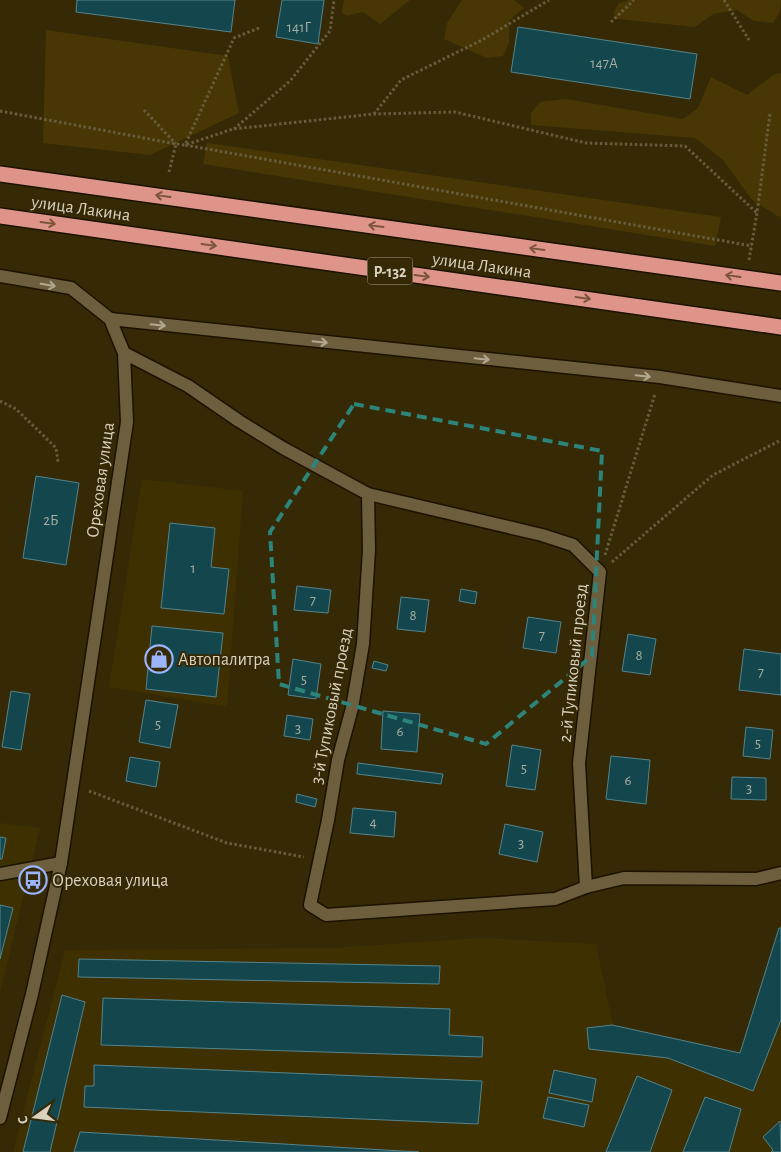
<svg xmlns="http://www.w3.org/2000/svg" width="781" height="1152" font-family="'Alegreya Sans',sans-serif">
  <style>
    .built { fill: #3f3002 }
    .green { fill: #483704 }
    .building { fill: #14464d; stroke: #54848c }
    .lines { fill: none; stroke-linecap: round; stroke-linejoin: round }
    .minor-casing { stroke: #1b1200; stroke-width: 15 }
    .highway-casing { stroke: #1b1200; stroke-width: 18 }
    .path { stroke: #675c3e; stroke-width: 3; stroke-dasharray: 2.5 2.5; stroke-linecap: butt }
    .minor { stroke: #6d5f3d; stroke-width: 12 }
    .highway { stroke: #de9489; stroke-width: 15 }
    .oneway { stroke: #79543a }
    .oneway2 { stroke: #b3a991 }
    .marked { fill: none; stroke: #2d847a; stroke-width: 4; stroke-dasharray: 10 6; stroke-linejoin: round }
    .labels { text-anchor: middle; stroke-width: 4; stroke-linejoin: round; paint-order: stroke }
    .number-label { font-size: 15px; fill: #a7aea2 }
    .shield { fill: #362906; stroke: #a79f87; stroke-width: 1 }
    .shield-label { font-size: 16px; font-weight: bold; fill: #d8d1be }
    .street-label { font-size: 18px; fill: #d8d1be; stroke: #362906 }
    .poi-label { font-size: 18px; fill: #d8d1be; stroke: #362906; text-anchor: start }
  </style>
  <rect width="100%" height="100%" fill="#362906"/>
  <g class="built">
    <path d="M142 479 243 491 227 707 109 687Z"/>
    <path d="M0 823 40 828 0 993Z"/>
    <path d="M781 923V1152H13L65 950 332 948 481 938 596 944 613 1025 740 1053Z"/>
  </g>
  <g class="green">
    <path d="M344 0H410L380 24 363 12 346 16 342 12Z"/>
    <path d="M462 0H514L524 8 509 21V43L503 56 487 58 444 39 447 23Z"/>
    <path d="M629 0H781C781 10 779 15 773 23L754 21 737 10 713 14 695 27 618 19 613 13 619 3Z"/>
    <path d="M46 30 228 56 239 113 150 155 43 143Z"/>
    <path d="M781 73V218L752 200 723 160 695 138 531 125V113L540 102 566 99 683 119 698 108 711 77 747 95 773 75Z"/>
    <path d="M207 143 721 217 715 246 203 164Z"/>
  </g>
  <g class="building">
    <path d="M77 0H235L231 32 76 12Z"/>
    <path d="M282 0H324L318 44 276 37Z"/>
    <path d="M518 27 697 54 690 99 511 72Z"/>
    <path d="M36 476 79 483 66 565 23 558Z"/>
    <path d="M170 523 215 528 211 567 229 569 224 614 161 608Z"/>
    <path d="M297 586 331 590 328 613 294 610Z"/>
    <path d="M461 589 477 592 475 604 459 601Z"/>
    <path d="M401 597 429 600 425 632 397 629Z"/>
    <path d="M528 617 561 622 556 653 523 648Z"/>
    <path d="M152 626 223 633 216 697 146 689Z"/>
    <path d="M628 634 656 639 650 675 622 671Z"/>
    <path d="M744 649 781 654V695L739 690Z"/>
    <path d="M293 659 321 664 316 699 288 695Z"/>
    <path d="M374 661 388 665 386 671 372 668Z"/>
    <path d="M11 691 30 694 21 750 2 747Z"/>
    <path d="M146 700 178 705 170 748 139 742Z"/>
    <path d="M383 711 420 714 417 752 381 749Z"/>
    <path d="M287 715 313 719 310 740 284 736Z"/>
    <path d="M746 727 773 730 770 759 743 756Z"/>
    <path d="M512 745 541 750 535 790 506 786Z"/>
    <path d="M611 756 650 760 646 804 606 799Z"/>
    <path d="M130 757 160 762 156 787 126 781Z"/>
    <path d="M358 763 443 774 441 784 357 774Z"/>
    <path d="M732 777 766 778V800L731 799Z"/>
    <path d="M297 794 317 799 315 807 296 802Z"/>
    <path d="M353 808 396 812 394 837 350 833Z"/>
    <path d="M505 824 543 832 537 862 499 854Z"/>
    <path d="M0 837 6 838 2 859H0Z"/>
    <path d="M0 905 13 908 0 959Z"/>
    <path d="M779 928H781V1020L753 1091 668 1058 589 1049 587 1028 612 1025 740 1053Z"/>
    <path d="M79 959 440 966 439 984 78 977Z"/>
    <path d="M62 995 85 1002 50 1152H23Z"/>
    <path d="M103 998 450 1009 449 1035 483 1037 482 1057 101 1045Z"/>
    <path d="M94 1065 482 1081 478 1124 84 1107 85 1086H94Z"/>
    <path d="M554 1070 596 1079 592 1102 549 1093Z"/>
    <path d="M637 1076 672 1090 650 1152H606Z"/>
    <path d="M548 1097 589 1105 584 1127 543 1118Z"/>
    <path d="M705 1097 741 1109 729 1152H683Z"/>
    <path d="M780 1121 781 1152H771L773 1150 763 1137Z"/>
    <path d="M80 1132 419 1152H74Z"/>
  </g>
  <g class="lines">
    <g class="minor-casing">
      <g id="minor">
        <path d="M0 276 71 288 110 319 124 353 127 422 61 863 32 994 0 1118"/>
        <path d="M110 319 660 377 781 396"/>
        <path d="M124 353 188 386 239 421 283 448 368 494 369 550 363 644 352 708 338 760 328 820 310 905 326 915 555 899 586 887 624 878 756 879 781 873"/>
        <path d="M368 494 542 535 573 545 600 572 579 763 586 887"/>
        <path d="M0 874 61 863"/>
      </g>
    </g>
    <g class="highway-casing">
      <g id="highway">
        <path d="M0 174 781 283"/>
        <path d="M0 216 781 327"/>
      </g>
    </g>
    <g class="path">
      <path d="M724 0 749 40"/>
      <path d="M611 22 634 0"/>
      <path d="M259 28 234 38 185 145 752 246"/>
      <path d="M144 110 176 144"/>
      <path d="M0 111 176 144 185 145 233 129 374 114 455 112 586 143 685 146 757 213"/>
      <path d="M374 114 401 80 482 40 549 0"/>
      <path d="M234 129 290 81 330 31 334 0"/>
      <path d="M169 172 176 144"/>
      <path d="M749 260 757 213 770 113"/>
      <path d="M0 401 16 409 56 448 58 462"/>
      <path d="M605 555 655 394"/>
      <path d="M612 562 713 475 781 440"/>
      <path d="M89 791 227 843 304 857"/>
    </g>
    <use href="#minor" class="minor"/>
    <use href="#highway" class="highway"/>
  </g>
  <defs><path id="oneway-shaft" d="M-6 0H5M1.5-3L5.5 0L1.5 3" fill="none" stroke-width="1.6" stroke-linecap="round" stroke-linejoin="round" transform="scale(1.25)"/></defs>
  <g class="oneway">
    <use href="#oneway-shaft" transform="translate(163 196) rotate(-172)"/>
    <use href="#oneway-shaft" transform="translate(48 223) rotate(8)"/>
    <use href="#oneway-shaft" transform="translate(376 226) rotate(-172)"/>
    <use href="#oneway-shaft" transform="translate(209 245) rotate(8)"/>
    <use href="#oneway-shaft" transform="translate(537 249) rotate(-172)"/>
    <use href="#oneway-shaft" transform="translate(422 276) rotate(8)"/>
    <use href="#oneway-shaft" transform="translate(733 276) rotate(-172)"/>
    <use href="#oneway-shaft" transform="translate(583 298) rotate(8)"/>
  </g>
  <g class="oneway2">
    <use href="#oneway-shaft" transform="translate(48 285) rotate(10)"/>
    <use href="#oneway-shaft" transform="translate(158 325) rotate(6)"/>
    <use href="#oneway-shaft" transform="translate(320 342) rotate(6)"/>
    <use href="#oneway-shaft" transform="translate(482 359) rotate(6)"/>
    <use href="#oneway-shaft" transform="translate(643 376) rotate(6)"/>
  </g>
  <path class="marked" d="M354 404 602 451 592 656 486 744 279 684 270 532Z"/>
  <defs>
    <g id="shop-ring" transform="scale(1.4375)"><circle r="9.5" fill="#362906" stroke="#9ab5fd" stroke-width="1.5"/><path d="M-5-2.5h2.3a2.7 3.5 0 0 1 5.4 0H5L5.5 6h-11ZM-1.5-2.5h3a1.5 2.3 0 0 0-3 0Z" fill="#9ab5fd"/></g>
    <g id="bus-ring" transform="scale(1.4375)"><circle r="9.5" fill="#362906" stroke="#9ab5fd" stroke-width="1.5"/><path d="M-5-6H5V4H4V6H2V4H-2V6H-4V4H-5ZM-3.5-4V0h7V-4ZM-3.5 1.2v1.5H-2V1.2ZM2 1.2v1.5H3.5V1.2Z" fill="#9ab5fd"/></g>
  </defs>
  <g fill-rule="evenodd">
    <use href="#shop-ring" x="159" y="659"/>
    <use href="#bus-ring" x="33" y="880"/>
  </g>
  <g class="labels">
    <g class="number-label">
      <text x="299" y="32">141Г</text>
      <text x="604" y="68">147А</text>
      <text x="51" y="525">2Б</text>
      <text x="193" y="573">1</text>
      <text x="313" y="605">7</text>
      <text x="413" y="620">8</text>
      <text x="542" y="640">7</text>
      <text x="639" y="660">8</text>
      <text x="761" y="677">7</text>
      <text x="304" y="684">5</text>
      <text x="158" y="729">5</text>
      <text x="298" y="733">3</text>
      <text x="400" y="736">6</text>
      <text x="758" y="748">5</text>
      <text x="524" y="773">5</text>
      <text x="628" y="785">6</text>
      <text x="749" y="793">3</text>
      <text x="373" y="827">4</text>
      <text x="521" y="848">3</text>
    </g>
    <rect class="shield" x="367.5" y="257.5" width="45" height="27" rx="4"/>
    <g class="shield-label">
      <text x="390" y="277">Р-132</text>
    </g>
    <g class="street-label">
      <text transform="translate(81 208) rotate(8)" y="6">улица Лакина</text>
      <text transform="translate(482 265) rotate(8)" y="6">улица Лакина</text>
      <text transform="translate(100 480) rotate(-82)" y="6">Ореховая улица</text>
      <text transform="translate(573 663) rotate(-84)" y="6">2-й Тупиковый проезд</text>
      <text transform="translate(331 706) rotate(-79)" y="6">3-й Тупиковый проезд</text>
    </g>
    <g class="poi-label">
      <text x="178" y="665">Автопалитра</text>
      <text x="52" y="886">Ореховая улица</text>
    </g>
  </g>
  <g transform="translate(35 1117) rotate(256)" stroke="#362906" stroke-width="4" paint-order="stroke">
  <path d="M0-4L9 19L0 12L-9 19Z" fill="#d8d1be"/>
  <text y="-8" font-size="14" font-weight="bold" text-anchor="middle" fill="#d8d1be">С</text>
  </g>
</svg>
